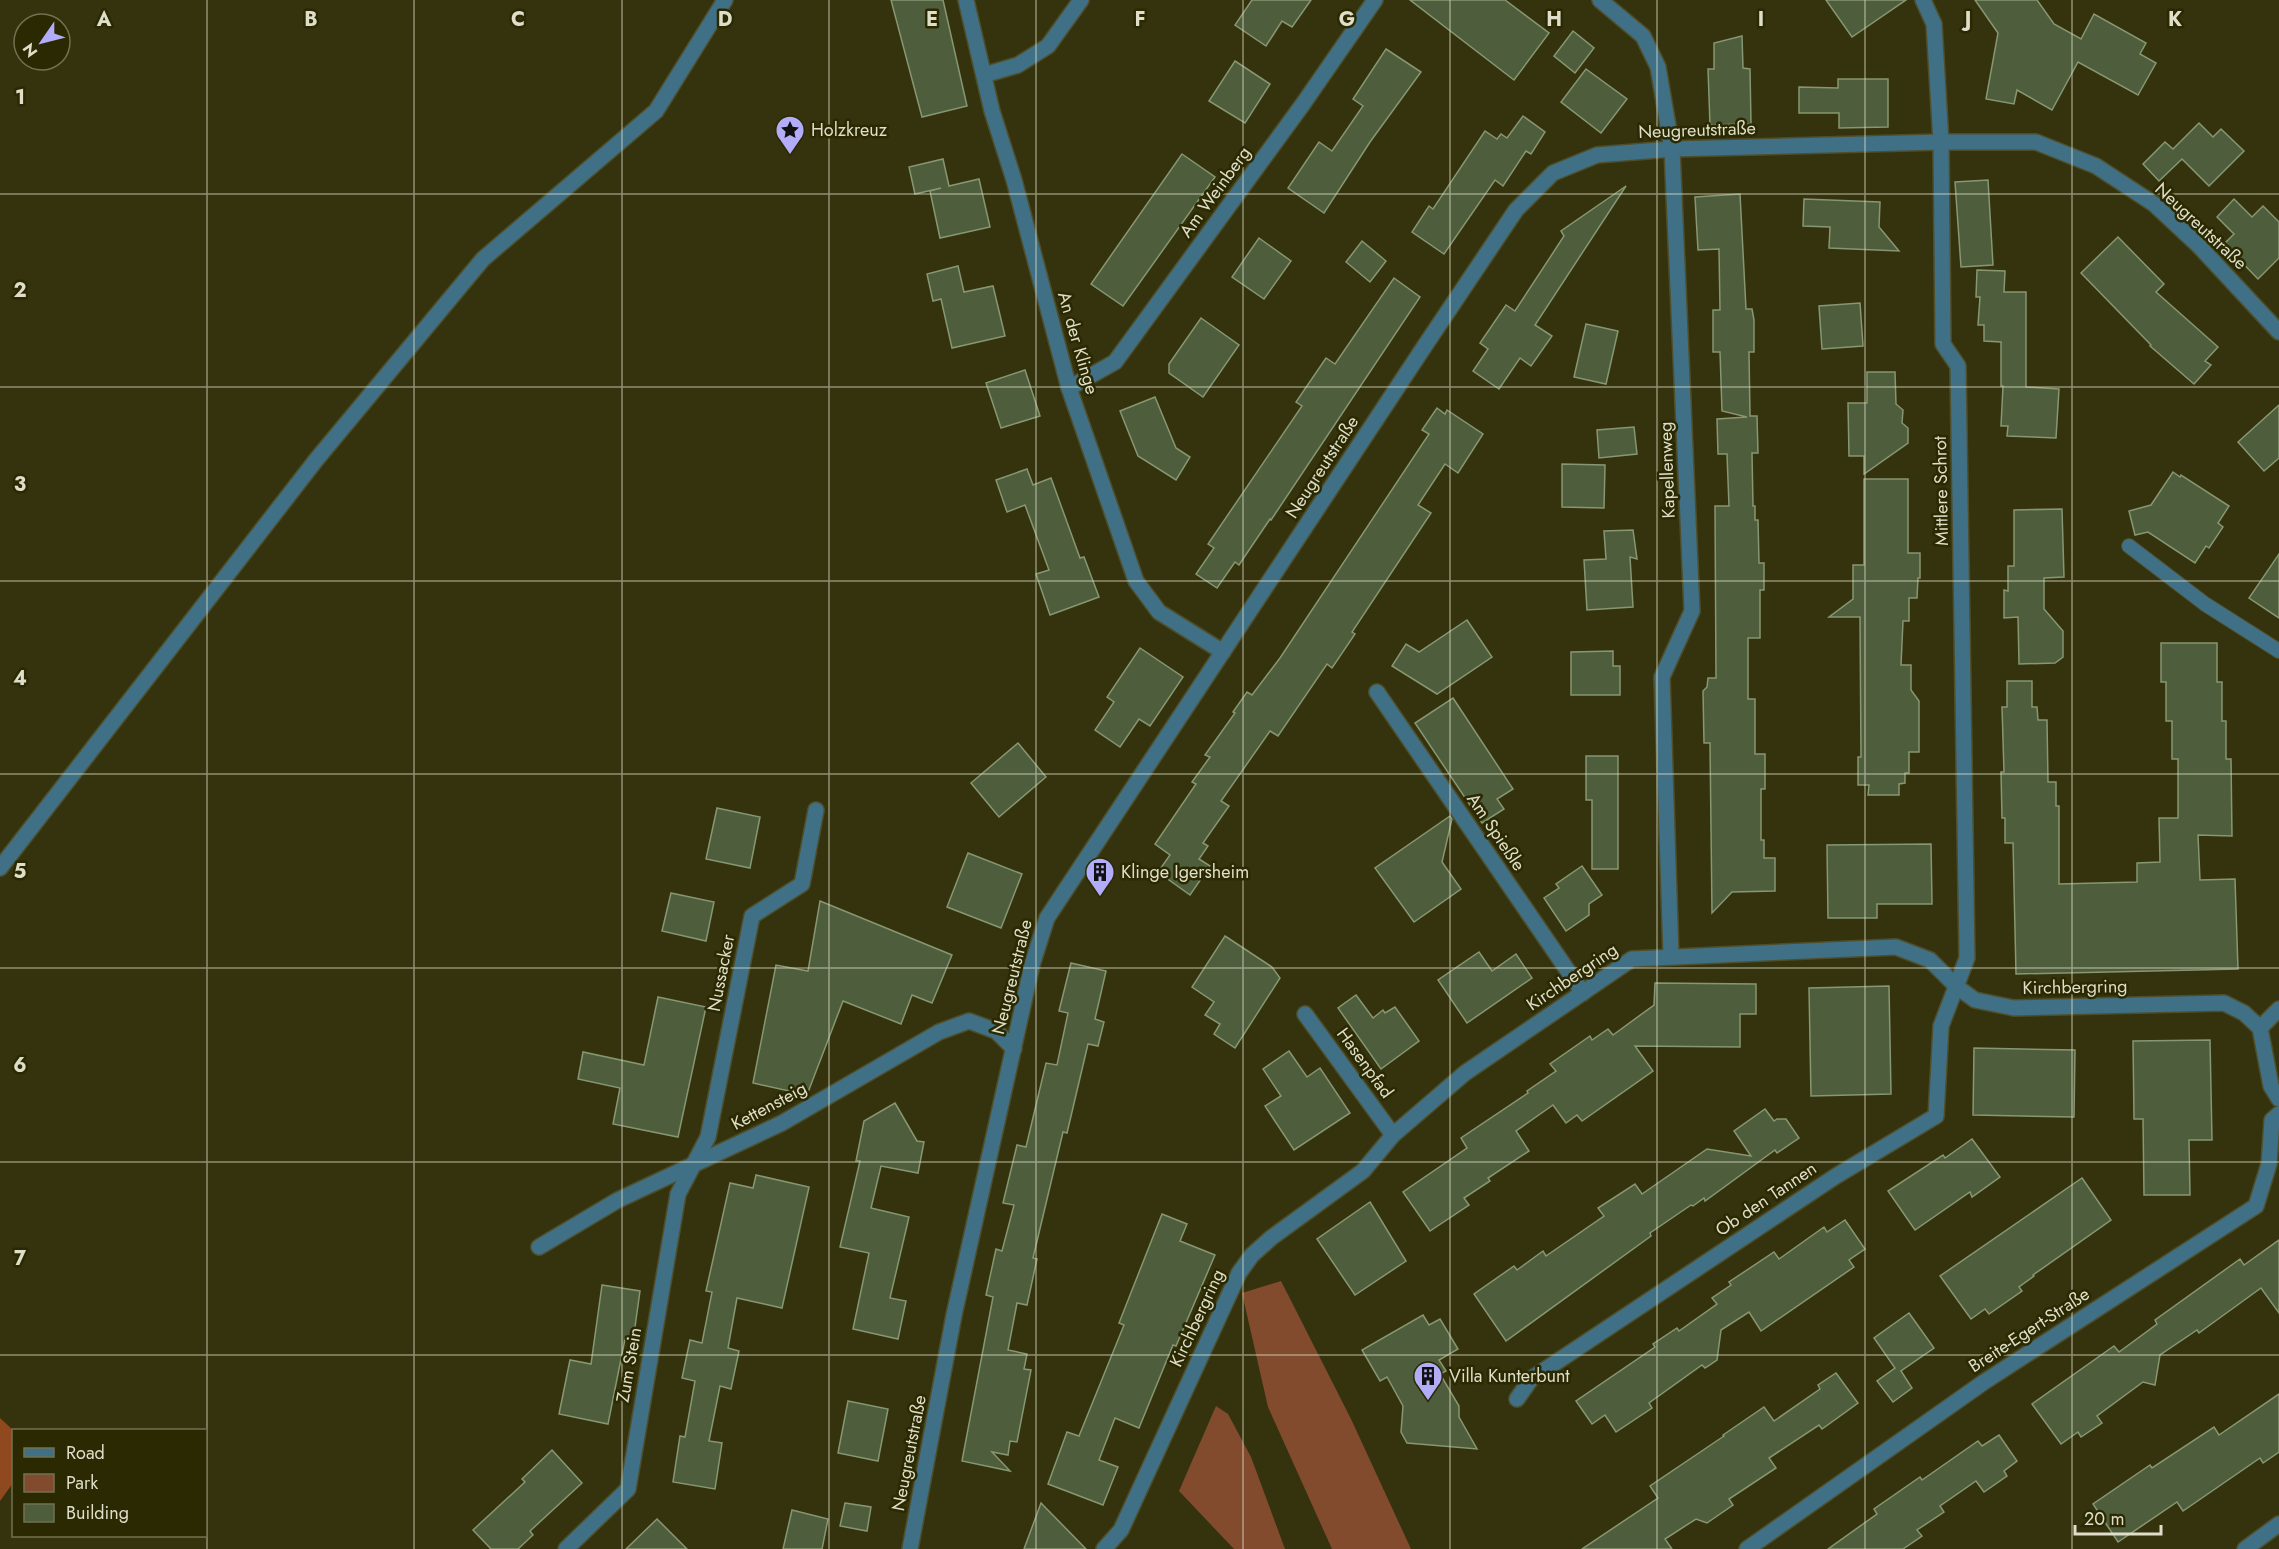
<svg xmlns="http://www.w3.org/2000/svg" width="2279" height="1549" font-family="Jost,sans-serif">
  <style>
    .green { fill: #824b2e }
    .forest { fill: #90481f }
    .building { fill: #4e5d3b; stroke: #879772; stroke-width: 1.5 }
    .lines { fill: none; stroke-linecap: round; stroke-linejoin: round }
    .lane-casing { stroke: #4f4e2b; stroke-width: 16 }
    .street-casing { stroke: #4f4e2b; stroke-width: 18 }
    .lane { stroke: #3f7085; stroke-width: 14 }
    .street { stroke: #3f7085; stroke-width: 15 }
    .grid { fill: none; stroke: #dedec9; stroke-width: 1.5; stroke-opacity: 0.55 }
    .labels { text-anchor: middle; stroke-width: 5; stroke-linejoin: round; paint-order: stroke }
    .poi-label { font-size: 18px; fill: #dedec9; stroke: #2a2902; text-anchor: start }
    .street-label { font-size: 18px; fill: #dedec9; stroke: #2a2902 }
    .grid-label { font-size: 20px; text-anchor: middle; font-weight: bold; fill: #dedec9; stroke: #2a2902; stroke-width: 5; stroke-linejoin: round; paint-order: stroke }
  </style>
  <rect width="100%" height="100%" fill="#34330d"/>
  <g class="green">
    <path d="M1281 1281 1351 1419 1411 1549H1332L1268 1407 1242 1293Z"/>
    <path d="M1216 1406 1228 1414 1251 1457 1285 1549H1234L1179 1491Z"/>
  </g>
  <path class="forest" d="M0 1418 14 1431 13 1483 0 1501Z"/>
  <g class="building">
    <path d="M891 0H943L967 106 922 117Z"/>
    <path d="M1252 0H1311L1292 27 1282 21 1266 46 1235 25Z"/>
    <path d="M1410 0H1505L1549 33 1514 80Z"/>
    <path d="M1826 0H1906L1852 37Z"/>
    <path d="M1975 0H2037L2054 24 2081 39 2094 14 2146 43 2140 54 2156 63 2138 95 2078 62 2052 110 2017 90 2014 104 1986 99 1998 33Z"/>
    <path d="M1573 31 1594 48 1575 73 1554 56Z"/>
    <path d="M1742 36 1743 68 1750 69 1751 124 1710 125 1708 69H1714V43Z"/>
    <path d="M1386 49 1421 72 1370 142 1324 213 1288 188 1319 142 1332 151 1363 106 1353 99Z"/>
    <path d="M1235 61 1270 84 1245 123 1209 101Z"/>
    <path d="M1586 69 1627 99 1601 133 1561 102Z"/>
    <path d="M1838 79H1888V127L1839 128V113H1799V87L1838 88Z"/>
    <path d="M1523 116 1545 132 1531 154 1526 151 1503 186 1495 180 1444 254 1412 232 1429 206 1433 209 1485 131 1497 139 1501 134 1507 138Z"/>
    <path d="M2199 123 2213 137 2221 129 2244 151 2209 186 2182 159 2159 181 2143 164 2165 142 2173 149Z"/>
    <path d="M1182 154 1215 177 1123 306 1091 284Z"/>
    <path d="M943 159 949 186 979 179 990 227 940 238 930 191 941 188 915 194 909 167Z"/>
    <path d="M1988 180 1993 265 1961 267 1955 182Z"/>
    <path d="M1626 186 1535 325 1552 336 1531 366 1520 358 1499 389 1473 371 1488 349 1480 343 1506 305 1515 311 1564 236 1561 231Z"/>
    <path d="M1740 194 1746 309H1752L1754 320V352H1749L1750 416H1757L1758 453H1752L1753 506H1755V520H1758L1759 563H1764V590H1760V638H1748V699H1755V754H1765V789H1761V840H1764V858H1775V891L1732 892 1712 913 1710 743H1704L1703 691 1707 687 1708 678H1716L1715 506H1729L1727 454H1718L1717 419 1747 417 1722 411 1720 352H1713V310H1720L1719 249 1698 250 1695 197Z"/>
    <path d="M1804 199 1880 202 1879 227 1899 251 1829 248 1830 227 1803 226Z"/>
    <path d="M2234 199 2252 217 2263 206 2279 222V258L2258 279 2224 244 2234 234 2217 217Z"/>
    <path d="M2118 237 2164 284 2156 292 2218 347 2205 361 2211 365 2194 384 2150 346 2151 345 2081 273Z"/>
    <path d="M1259 238 1291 261 1264 299 1232 277Z"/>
    <path d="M1362 241 1386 261 1370 282 1346 262Z"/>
    <path d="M958 266 964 292 993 286 1005 336 952 348 941 299 933 301 927 274Z"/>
    <path d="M1977 270 2005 271 2004 292H2026V387L2059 389 2056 438 2007 436 2008 426H2001L2003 386H2001V342L1984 341V325H1978L1980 297H1976Z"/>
    <path d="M1394 278 1420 297 1271 520 1270 519 1239 565 1235 562 1217 588 1196 574 1214 548 1208 544 1302 406 1296 402 1326 358 1335 364Z"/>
    <path d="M1860 303 1863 346 1822 349 1819 306Z"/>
    <path d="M1201 318 1239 345 1203 397 1169 373V364Z"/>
    <path d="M1586 324 1618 331 1606 384 1574 377Z"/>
    <path d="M1025 370 1040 416 1001 428 986 383Z"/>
    <path d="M1867 372H1895L1896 404 1903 410 1902 423 1908 428V443L1864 474V456H1849L1848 403H1867Z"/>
    <path d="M1155 397 1176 448 1190 457 1176 480 1138 456 1120 411Z"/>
    <path d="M2279 405V458L2264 471 2238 442Z"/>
    <path d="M1437 408 1445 414 1447 410 1483 434 1458 473 1445 464 1418 505 1431 513 1352 632 1355 634 1332 668 1327 664 1278 736 1270 731 1221 801 1229 806 1203 843 1208 846 1199 859 1210 866 1190 895 1158 872 1170 855 1155 844 1196 784 1192 782 1210 757 1205 755 1235 713 1233 712 1247 692 1252 695 1280 658 1429 434 1422 430Z"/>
    <path d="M1634 427 1637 454 1599 458 1597 430Z"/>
    <path d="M1562 464 1605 465 1604 508 1562 507Z"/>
    <path d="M1027 469 1033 485 1051 478 1080 558 1084 557 1099 597 1050 615 1036 574 1049 570 1025 505 1007 512 996 480Z"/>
    <path d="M2173 472 2180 477 2181 475 2229 506 2218 523 2223 527 2209 548 2206 546 2195 563 2148 532 2135 535 2129 511 2151 505Z"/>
    <path d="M1864 479H1908V553H1920V578H1918L1917 598H1909V621H1903L1901 665H1911V690L1919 701V752H1909V773H1905V783L1899 784V795H1868L1869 785H1858V757H1861L1860 617H1829L1853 599V565H1864Z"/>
    <path d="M2062 509 2064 577 2044 578V609L2063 631V657L2055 663 2019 664 2018 617 2004 618V590L2008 591V566H2014V510Z"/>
    <path d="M1633 530 1637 559 1630 557 1633 607 1587 610 1584 560 1606 559 1604 531Z"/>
    <path d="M2279 554V618L2249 598Z"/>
    <path d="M1467 620 1492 657 1437 694 1392 666 1406 644 1419 652Z"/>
    <path d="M2161 643H2217V682H2222V721H2226V759H2231L2232 836 2198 835 2200 880 2235 879 2238 969 2016 974 2013 843H2005V818H2002L2001 772H2004L2002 707H2007V681H2032V707H2037L2038 720H2047L2048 782H2056V806H2059V884L2137 882V863L2160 862 2159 818H2178V759H2172V721H2166V682H2161Z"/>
    <path d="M1140 648 1183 677 1150 726 1139 719 1120 747 1095 730 1114 702 1107 697Z"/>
    <path d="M1613 651V666H1620V695H1571V652Z"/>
    <path d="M1453 698 1513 789 1497 799 1504 809 1482 823 1415 723Z"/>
    <path d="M1018 743 1046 777 999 817 971 783Z"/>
    <path d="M1586 756H1618V869H1592V800H1586Z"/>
    <path d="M717 808 760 817 750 868 706 859Z"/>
    <path d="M1450 816 1452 819 1442 862 1461 889 1414 922 1375 868Z"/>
    <path d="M1931 844 1932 904H1877V918H1828L1827 845Z"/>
    <path d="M968 853 1022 874 1001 928 947 907Z"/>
    <path d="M1582 866 1602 895 1589 904V915L1566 931 1544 898 1559 888 1556 884Z"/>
    <path d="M671 893 714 902 706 941 662 931Z"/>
    <path d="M820 901 952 955 932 1003 912 995 901 1024 843 1001 807 1095 753 1083 776 965 808 971Z"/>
    <path d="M1225 936 1272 967 1280 978 1235 1048 1214 1034 1220 1024 1205 1015 1214 1002 1192 987Z"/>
    <path d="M1479 952 1492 971 1516 954 1532 978 1467 1023 1438 980Z"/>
    <path d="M1071 963 1106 971 1095 1019 1104 1022 1098 1046 1088 1044 1067 1133 1063 1132 1033 1258 1037 1259 1027 1305 1017 1303 1008 1350 1027 1354 1024 1369 1031 1370 1017 1442 1010 1441 1008 1455 992 1452 1010 1471 962 1461 993 1297 986 1295 996 1249 1002 1251 1014 1205 1003 1203 1017 1145 1026 1147 1046 1063 1057 1065 1068 1013 1059 1011Z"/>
    <path d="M1655 983 1756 984V1014H1740V1047L1635 1046 1653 1071 1582 1121 1577 1115 1566 1123 1553 1105 1516 1131 1529 1151 1488 1178 1490 1181 1464 1198 1469 1205 1430 1231 1403 1192 1467 1148 1461 1138 1528 1093 1527 1091 1556 1071 1550 1064 1590 1036 1592 1040 1608 1029 1613 1035 1654 1005Z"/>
    <path d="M1889 986 1891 1094 1811 1096 1809 988Z"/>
    <path d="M1356 995 1373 1018 1383 1010 1385 1013 1395 1007 1419 1041 1381 1069 1338 1008Z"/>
    <path d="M658 997 706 1007 678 1137 613 1124 620 1088 578 1079 583 1052 644 1065Z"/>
    <path d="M2210 1040 2212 1140H2189L2190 1195H2144L2143 1119H2134L2133 1041Z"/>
    <path d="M1974 1048 2075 1050 2074 1117 1973 1115Z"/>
    <path d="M1289 1051 1307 1077 1320 1068 1350 1113 1294 1150 1265 1106 1281 1096 1263 1069Z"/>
    <path d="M895 1103 917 1141 924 1142 918 1173 881 1166 871 1208 909 1217 890 1298 906 1301 898 1339 853 1329 869 1253 840 1247 860 1161H856L864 1121Z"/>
    <path d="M1765 1109 1774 1121 1777 1119H1786L1799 1138 1777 1153 1775 1150 1705 1201 1704 1198 1693 1206 1691 1205 1650 1233 1651 1236 1506 1341 1474 1294 1514 1266 1517 1270 1543 1251 1546 1256 1604 1216 1598 1208 1635 1184 1642 1194 1707 1149 1751 1156 1734 1131Z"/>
    <path d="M1972 1139 2000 1177 1972 1197 1970 1192 1915 1230 1888 1191 1943 1155 1945 1158Z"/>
    <path d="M756 1175 809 1187 782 1308 737 1298 728 1348 739 1351 731 1389 720 1386 709 1441 722 1443 715 1489 673 1482 680 1436 685 1437 695 1381 682 1378 690 1340 702 1343 712 1292 706 1291 730 1183 753 1188Z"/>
    <path d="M2082 1178 2111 1220 2033 1275 2034 1276 2019 1287 2022 1291 1989 1314 1985 1309 1971 1319 1940 1276Z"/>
    <path d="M1370 1202 1406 1261 1355 1295 1317 1239Z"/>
    <path d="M1162 1214 1187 1224 1180 1241 1215 1255 1176 1346 1173 1345 1139 1428 1115 1418 1099 1460 1118 1467 1103 1505 1048 1484 1067 1432 1079 1436 1124 1325 1119 1323Z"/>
    <path d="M1845 1220 1865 1249 1849 1260 1854 1267 1761 1331 1749 1312 1721 1330 1717 1360 1705 1368 1702 1365 1649 1403 1652 1408 1616 1432 1605 1415 1592 1424 1576 1401 1655 1347 1653 1344 1677 1328 1679 1331 1717 1304 1712 1298 1731 1285 1729 1282 1774 1252 1779 1259 1824 1227 1827 1232Z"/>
    <path d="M2279 1240V1313L2261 1288 2203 1330 2199 1333 2197 1330 2160 1355 2155 1385 2143 1382 2097 1416 2102 1423 2081 1437 2078 1432 2061 1444 2032 1404 2114 1346 2119 1352 2157 1324 2155 1320 2240 1259 2244 1265Z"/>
    <path d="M602 1285 640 1291 633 1341 625 1339 608 1424 559 1414 570 1360 591 1364Z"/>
    <path d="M1909 1313 1934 1348 1901 1371 1912 1388 1893 1402 1877 1381 1895 1368 1874 1338Z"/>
    <path d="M1423 1315 1429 1325 1440 1319 1458 1349 1439 1360 1446 1371 1440 1374 1459 1406V1417L1477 1449 1407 1443 1401 1432 1403 1406 1387 1377 1380 1381 1362 1350Z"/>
    <path d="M1836 1373 1858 1403 1822 1429 1819 1425 1769 1458 1776 1468 1729 1499 1733 1505 1707 1523 1696 1519 1665 1539 1672 1549H1582L1658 1498 1650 1486 1724 1436 1723 1435 1764 1407 1774 1421 1820 1389 1818 1385Z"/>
    <path d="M2279 1394V1452L2263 1463 2260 1458 2183 1511 2177 1502 2118 1542 2093 1504 2150 1465 2152 1468 2214 1427 2219 1435Z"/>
    <path d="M848 1401 888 1409 878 1461 838 1453Z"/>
    <path d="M1999 1435 2017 1461 2004 1471 2007 1476 1984 1492 1976 1481 1940 1506 1944 1512 1917 1530 1922 1536 1903 1549H1828L1877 1514 1874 1509 1920 1477 1922 1480 1978 1441 1982 1446Z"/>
    <path d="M552 1450 582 1483 530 1531 533 1535 518 1549H491L473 1530 525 1482 522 1479Z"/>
    <path d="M845 1503 871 1507 867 1531 840 1526Z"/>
    <path d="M1041 1503 1086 1549H1024Z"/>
    <path d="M792 1510 828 1519 822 1549H783Z"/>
    <path d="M657 1519 687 1549H626Z"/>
  </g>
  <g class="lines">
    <g class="lane-casing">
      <path id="lane" d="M2129 546 2205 604 2279 651"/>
    </g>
    <g class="street-casing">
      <g id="street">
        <path d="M966 0 992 111 1014 180 1069 388 1136 581 1159 612 1223 652"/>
        <path d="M1600 0 1643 36 1658 67 1672 149 1692 611 1662 677 1671 956"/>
        <path d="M984 75 1018 65 1048 46 1081 0"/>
        <path d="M1069 388 1115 362 1303 104 1375 0"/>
        <path d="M1377 692 1583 993"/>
        <path d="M0 868 316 460 483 259 656 111 725 0"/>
        <path d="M1305 1014 1393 1135"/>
        <path d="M2260 1028 2279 1009"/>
        <path d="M539 1247 618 1200 782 1123 939 1032 969 1021 996 1031 1014 1049"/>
        <path d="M1517 1399 1531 1379 1836 1176 1936 1116 1941 1026 1967 958 1958 366 1943 344 1941 142 1934 24 1923 0"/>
        <path d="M566 1549 628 1489 678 1194 708 1137 752 916 802 884 816 810"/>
        <path d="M910 1549 954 1315 1032 965 1047 918 1424 347 1516 210 1553 173 1597 155 1672 149 1941 142H2036L2096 166 2154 204 2199 246 2279 332"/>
        <path d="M1104 1549 1121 1530 1239 1273 1252 1255 1271 1238 1363 1171 1393 1135 1465 1073 1632 959 1896 947 1930 960 1957 987 1975 1000 2014 1008 2224 1003 2244 1013 2260 1028 2271 1086 2279 1099"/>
        <path d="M1747 1549 1984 1382 2256 1206 2269 1164 2272 1120 2279 1114"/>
        <path d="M2245 1549 2279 1524"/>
      </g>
    </g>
    <use href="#lane" class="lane"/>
    <use href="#street" class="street"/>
  </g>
  <path class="grid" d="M207 0V1549M414 0V1549M622 0V1549M829 0V1549M1036 0V1549M1243 0V1549M1450 0V1549M1657 0V1549M1865 0V1549M2072 0V1549M0 194H2279M0 387H2279M0 581H2279M0 774H2279M0 968H2279M0 1162H2279M0 1355H2279"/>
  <defs>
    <g id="sight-pin" transform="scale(1.5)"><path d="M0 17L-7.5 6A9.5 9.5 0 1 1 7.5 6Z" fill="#b3adf9" stroke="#2a2902"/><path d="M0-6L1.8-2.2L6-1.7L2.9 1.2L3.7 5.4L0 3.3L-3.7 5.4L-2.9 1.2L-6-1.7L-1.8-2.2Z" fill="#111"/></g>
    <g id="building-pin" transform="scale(1.5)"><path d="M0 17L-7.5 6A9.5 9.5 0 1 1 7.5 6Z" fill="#b3adf9" stroke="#2a2902"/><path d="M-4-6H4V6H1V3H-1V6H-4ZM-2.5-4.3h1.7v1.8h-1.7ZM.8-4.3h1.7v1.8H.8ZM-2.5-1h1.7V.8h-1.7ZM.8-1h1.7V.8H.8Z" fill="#111"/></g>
  </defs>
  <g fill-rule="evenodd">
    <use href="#sight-pin" x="790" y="130"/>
    <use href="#building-pin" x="1100" y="872"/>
    <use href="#building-pin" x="1428" y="1376"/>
  </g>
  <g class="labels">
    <g class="poi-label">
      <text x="811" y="136">Holzkreuz</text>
      <text x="1121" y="878">Klinge Igersheim</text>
      <text x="1449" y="1382">Villa Kunterbunt</text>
    </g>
    <g class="street-label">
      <text transform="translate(1697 130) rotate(-2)" y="6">Neugreutstraße</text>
      <text transform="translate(1215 192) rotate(-54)" y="6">Am Weinberg</text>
      <text transform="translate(2201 226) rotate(43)" y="6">Neugreutstraße</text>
      <text transform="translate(1078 343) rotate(74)" y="6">An der Klinge</text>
      <text transform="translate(1322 467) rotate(-57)" y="6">Neugreutstraße</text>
      <text transform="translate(1667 470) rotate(-92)" y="6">Kapellenweg</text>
      <text transform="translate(1941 491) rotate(-91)" y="6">Mittlere Schrot</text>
      <text transform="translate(1496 832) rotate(56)" y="6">Am Spießle</text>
      <text transform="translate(721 973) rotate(-79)" y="6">Nussacker</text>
      <text transform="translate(1012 977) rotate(-76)" y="6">Neugreutstraße</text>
      <text transform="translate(1572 977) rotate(-34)" y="6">Kirchbergring</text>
      <text transform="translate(2075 987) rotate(-1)" y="6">Kirchbergring</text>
      <text transform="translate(1365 1063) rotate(54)" y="6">Hasenpfad</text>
      <text transform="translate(769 1106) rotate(-28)" y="6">Kettensteig</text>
      <text transform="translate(1766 1199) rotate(-34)" y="6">Ob den Tannen</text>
      <text transform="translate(1197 1318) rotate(-65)" y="6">Kirchbergring</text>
      <text transform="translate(2029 1330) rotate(-33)" y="6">Breite-Egert-Straße</text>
      <text transform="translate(629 1365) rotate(-80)" y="6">Zum Stein</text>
      <text transform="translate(909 1453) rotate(-79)" y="6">Neugreutstraße</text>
    </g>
  </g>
  <g class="grid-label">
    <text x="104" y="26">A</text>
    <text x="311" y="26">B</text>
    <text x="518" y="26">C</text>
    <text x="725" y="26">D</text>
    <text x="932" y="26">E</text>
    <text x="1140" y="26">F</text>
    <text x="1347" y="26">G</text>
    <text x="1554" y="26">H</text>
    <text x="1761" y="26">I</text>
    <text x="1968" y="26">J</text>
    <text x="2175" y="26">K</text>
    <text x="20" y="104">1</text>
    <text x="20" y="297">2</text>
    <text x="20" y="491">3</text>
    <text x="20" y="685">4</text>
    <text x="20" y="878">5</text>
    <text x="20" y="1072">6</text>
    <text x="20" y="1265">7</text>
  </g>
  <rect x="12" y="1429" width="195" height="108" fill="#2a2902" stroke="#727152" stroke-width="1.5"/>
  <rect x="24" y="1448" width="30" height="9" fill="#3f7085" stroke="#727152" stroke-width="1.5"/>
  <text x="66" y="1459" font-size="18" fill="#dedec9">Road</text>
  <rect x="24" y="1474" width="30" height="18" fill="#824b2e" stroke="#727152" stroke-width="1.5"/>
  <text x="66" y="1489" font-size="18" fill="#dedec9">Park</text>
  <rect x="24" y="1504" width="30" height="18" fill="#4e5d3b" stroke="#727152" stroke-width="1.5"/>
  <text x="66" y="1519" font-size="18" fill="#dedec9">Building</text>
  <g transform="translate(42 42) rotate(235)"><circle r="28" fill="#2a2902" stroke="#727152" stroke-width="1.5"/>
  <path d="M0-4.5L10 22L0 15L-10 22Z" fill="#b3adf9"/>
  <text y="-9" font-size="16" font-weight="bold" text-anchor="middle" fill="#dedec9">N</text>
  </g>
  <path d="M2075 1525v9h86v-9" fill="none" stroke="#dedec9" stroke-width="3"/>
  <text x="2084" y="1525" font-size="18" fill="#dedec9" stroke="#2a2902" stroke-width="4.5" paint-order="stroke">20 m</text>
</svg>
